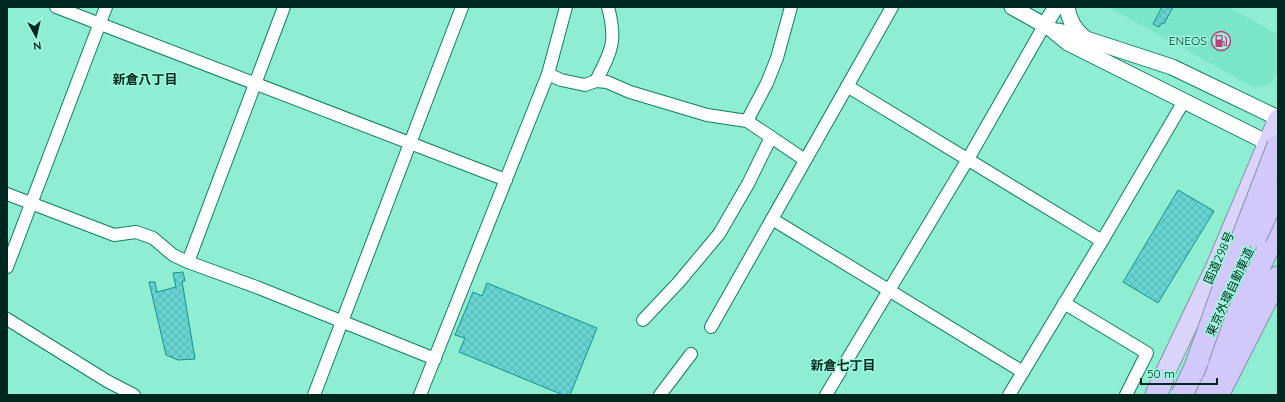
<svg xmlns="http://www.w3.org/2000/svg" width="1285" height="402" font-family="Quicksand,'Noto Sans JP',sans-serif">
  <style>
    .built { fill: #7be6c7 }
    .building { fill: url(#building-cross-hatch); stroke: #139290 }
    .lines { fill: none; stroke-linecap: round; stroke-linejoin: round }
    .minor-casing { stroke: #0e7e67; stroke-width: 14 }
    .tertiary-casing { stroke: #0e7e67; stroke-width: 17 }
    .trunk-casing { stroke: #8890ac; stroke-width: 21 }
    .motorway-casing { stroke: #8890ac; stroke-width: 23 }
    .minor { stroke: #fff; stroke-width: 12 }
    .tertiary { stroke: #fff; stroke-width: 15 }
    .trunk { stroke: #dad4fa; stroke-width: 19 }
    .motorway { stroke: #d1c9f9; stroke-width: 21 }
    .motorway-bridge-casing { stroke: #8890ac; stroke-width: 23; stroke-linecap: butt }
    .motorway-bridge { stroke: #d1c9f9; stroke-width: 21 }
    .labels { text-anchor: middle; stroke-width: 3; stroke-linejoin: round; paint-order: stroke }
    .poi-label { font-size: 12px; fill: #00271d; stroke: #9cfade; text-anchor: end }
    .street-label { font-size: 12px; fill: #00271d; stroke: #9cfade }
    .neighbourhood-label { font-size: 13px; font-weight: bold; fill: #00271d; stroke: #9cfade }
  </style>
  <defs>
    <pattern id="building-cross-hatch" width="8" height="8" patternUnits="userSpaceOnUse"><rect width="8" height="8" fill="#68d3d0"/><path d="M0 0l8 8M0 8l8-8" fill="none" stroke="#58b5b2"/></pattern>
  </defs>
  <rect width="100%" height="100%" fill="#8fedd1"/>
  <path class="built" d="M1109 7H1229L1278 35V70L1271 83 1255 88Z"/>
  <g class="building">
    <path d="M1162 7H1173L1164 24 1162 23 1159 27 1153 24Z"/>
    <path d="M1178 190 1214 211 1158 303 1123 282Z"/>
    <path d="M183 272 185 281H182L195 359 178 360 166 355 149 282H155L157 292 176 287 173 273Z"/>
    <path d="M487 283 597 328 570 395H563L459 352 465 338 455 335 473 292 482 296Z"/>
  </g>
  <g class="lines">
    <g class="minor-casing">
      <g id="minor">
        <path d="M56 7 506 180"/>
        <path d="M548 74 561 80 585 85 596 81 607 82 630 92 707 115 747 121 805 160"/>
        <path d="M596 81C612 50 617 41 608 7"/>
        <path d="M847 86 1102 241"/>
        <path d="M747 121 767 83 777 58 791 7"/>
        <path d="M7 194 114 235 136 232 153 238 173 255 188 262 259 288 435 359"/>
        <path d="M772 219 1023 372"/>
        <path d="M188 262 284 7"/>
        <path d="M7 267 106 7"/>
        <path d="M1064 303 1147 353 1126 395"/>
        <path d="M7 319 107 381 134 395"/>
        <path d="M643 320 678 283 719 234 748 184 771 137"/>
        <path d="M711 327 892 7"/>
        <path d="M314 395 462 7"/>
        <path d="M420 395 548 74 566 7"/>
        <path d="M660 395 691 354"/>
        <path d="M826 395 968 159 1044 26"/>
        <path d="M1009 395 1102 241 1184 101"/>
      </g>
    </g>
    <g class="tertiary-casing">
      <g id="tertiary">
        <path d="M1012 7 1051 29 1068 43 1268 143"/>
        <path d="M1067 7C1069 20 1074 30 1085 38"/>
        <path d="M1044 26 1056 7"/>
        <path d="M1058 31 1071 34 1172 67 1278 118"/>
      </g>
    </g>
    <g class="trunk-casing">
      <path id="trunk" d="M1156 392 1216 266 1278 119"/>
    </g>
    <g class="motorway-casing">
      <g id="motorway">
        <path d="M1156 395 1163 379"/>
        <path d="M1199 395 1278 228"/>
        <path d="M1218 395 1278 277"/>
      </g>
    </g>
    <use href="#minor" class="minor"/>
    <use href="#tertiary" class="tertiary"/>
    <use href="#trunk" class="trunk"/>
    <use href="#motorway" class="motorway"/>
    <g class="motorway-bridge-casing">
      <g id="motorway-bridge">
        <path d="M1256 237 1278 189"/>
        <path d="M1193 373 1229 272 1278 145"/>
        <path d="M1182 395 1198 361"/>
      </g>
    </g>
    <use href="#motorway-bridge" class="motorway-bridge"/>
  </g>
  <defs>
    <g id="fuel-ring" transform="scale(1)"><circle r="9.5" fill="#9cfade" stroke="#c03b7f" stroke-width="1.5"/><path d="M-5.5-6h7V0h2V4h1.3V-2.5L3-4.5l.8-.8L6-3V5H2.5V1h-1V6h-7ZM-4.2-4.7v3.2H.2V-4.7Z" fill="#c03b7f"/></g>
  </defs>
  <g fill-rule="evenodd">
    <use href="#fuel-ring" x="1221" y="41"/>
  </g>
  <g class="labels">
    <g class="poi-label">
      <text x="1207" y="45">ENEOS</text>
    </g>
    <g class="street-label">
      <text transform="translate(1219 258) rotate(-66)" y="4">国道298号</text>
      <text transform="translate(1230 292) rotate(-65)" y="4">東京外環自動車道</text>
    </g>
    <g class="neighbourhood-label">
      <text x="145" y="84">新倉八丁目</text>
      <text x="843" y="370">新倉七丁目</text>
    </g>
  </g>
  <rect width="1285" height="402" fill="none" stroke="#00271d" stroke-width="16"/>
  <g transform="translate(36 36) rotate(172)" stroke="#9cfade" stroke-width="3" paint-order="stroke">
  <path d="M0-3L7 15L0 10L-7 15Z" fill="#00271d"/>
  <text y="-6" font-size="11" font-weight="bold" text-anchor="middle" fill="#00271d">N</text>
  </g>
  <path d="M1141 378v6h76v-6" fill="none" stroke="#00271d" stroke-width="2"/>
  <text x="1147" y="378" font-size="12" fill="#00271d" stroke="#9cfade" stroke-width="3" paint-order="stroke">50 m</text>
</svg>
